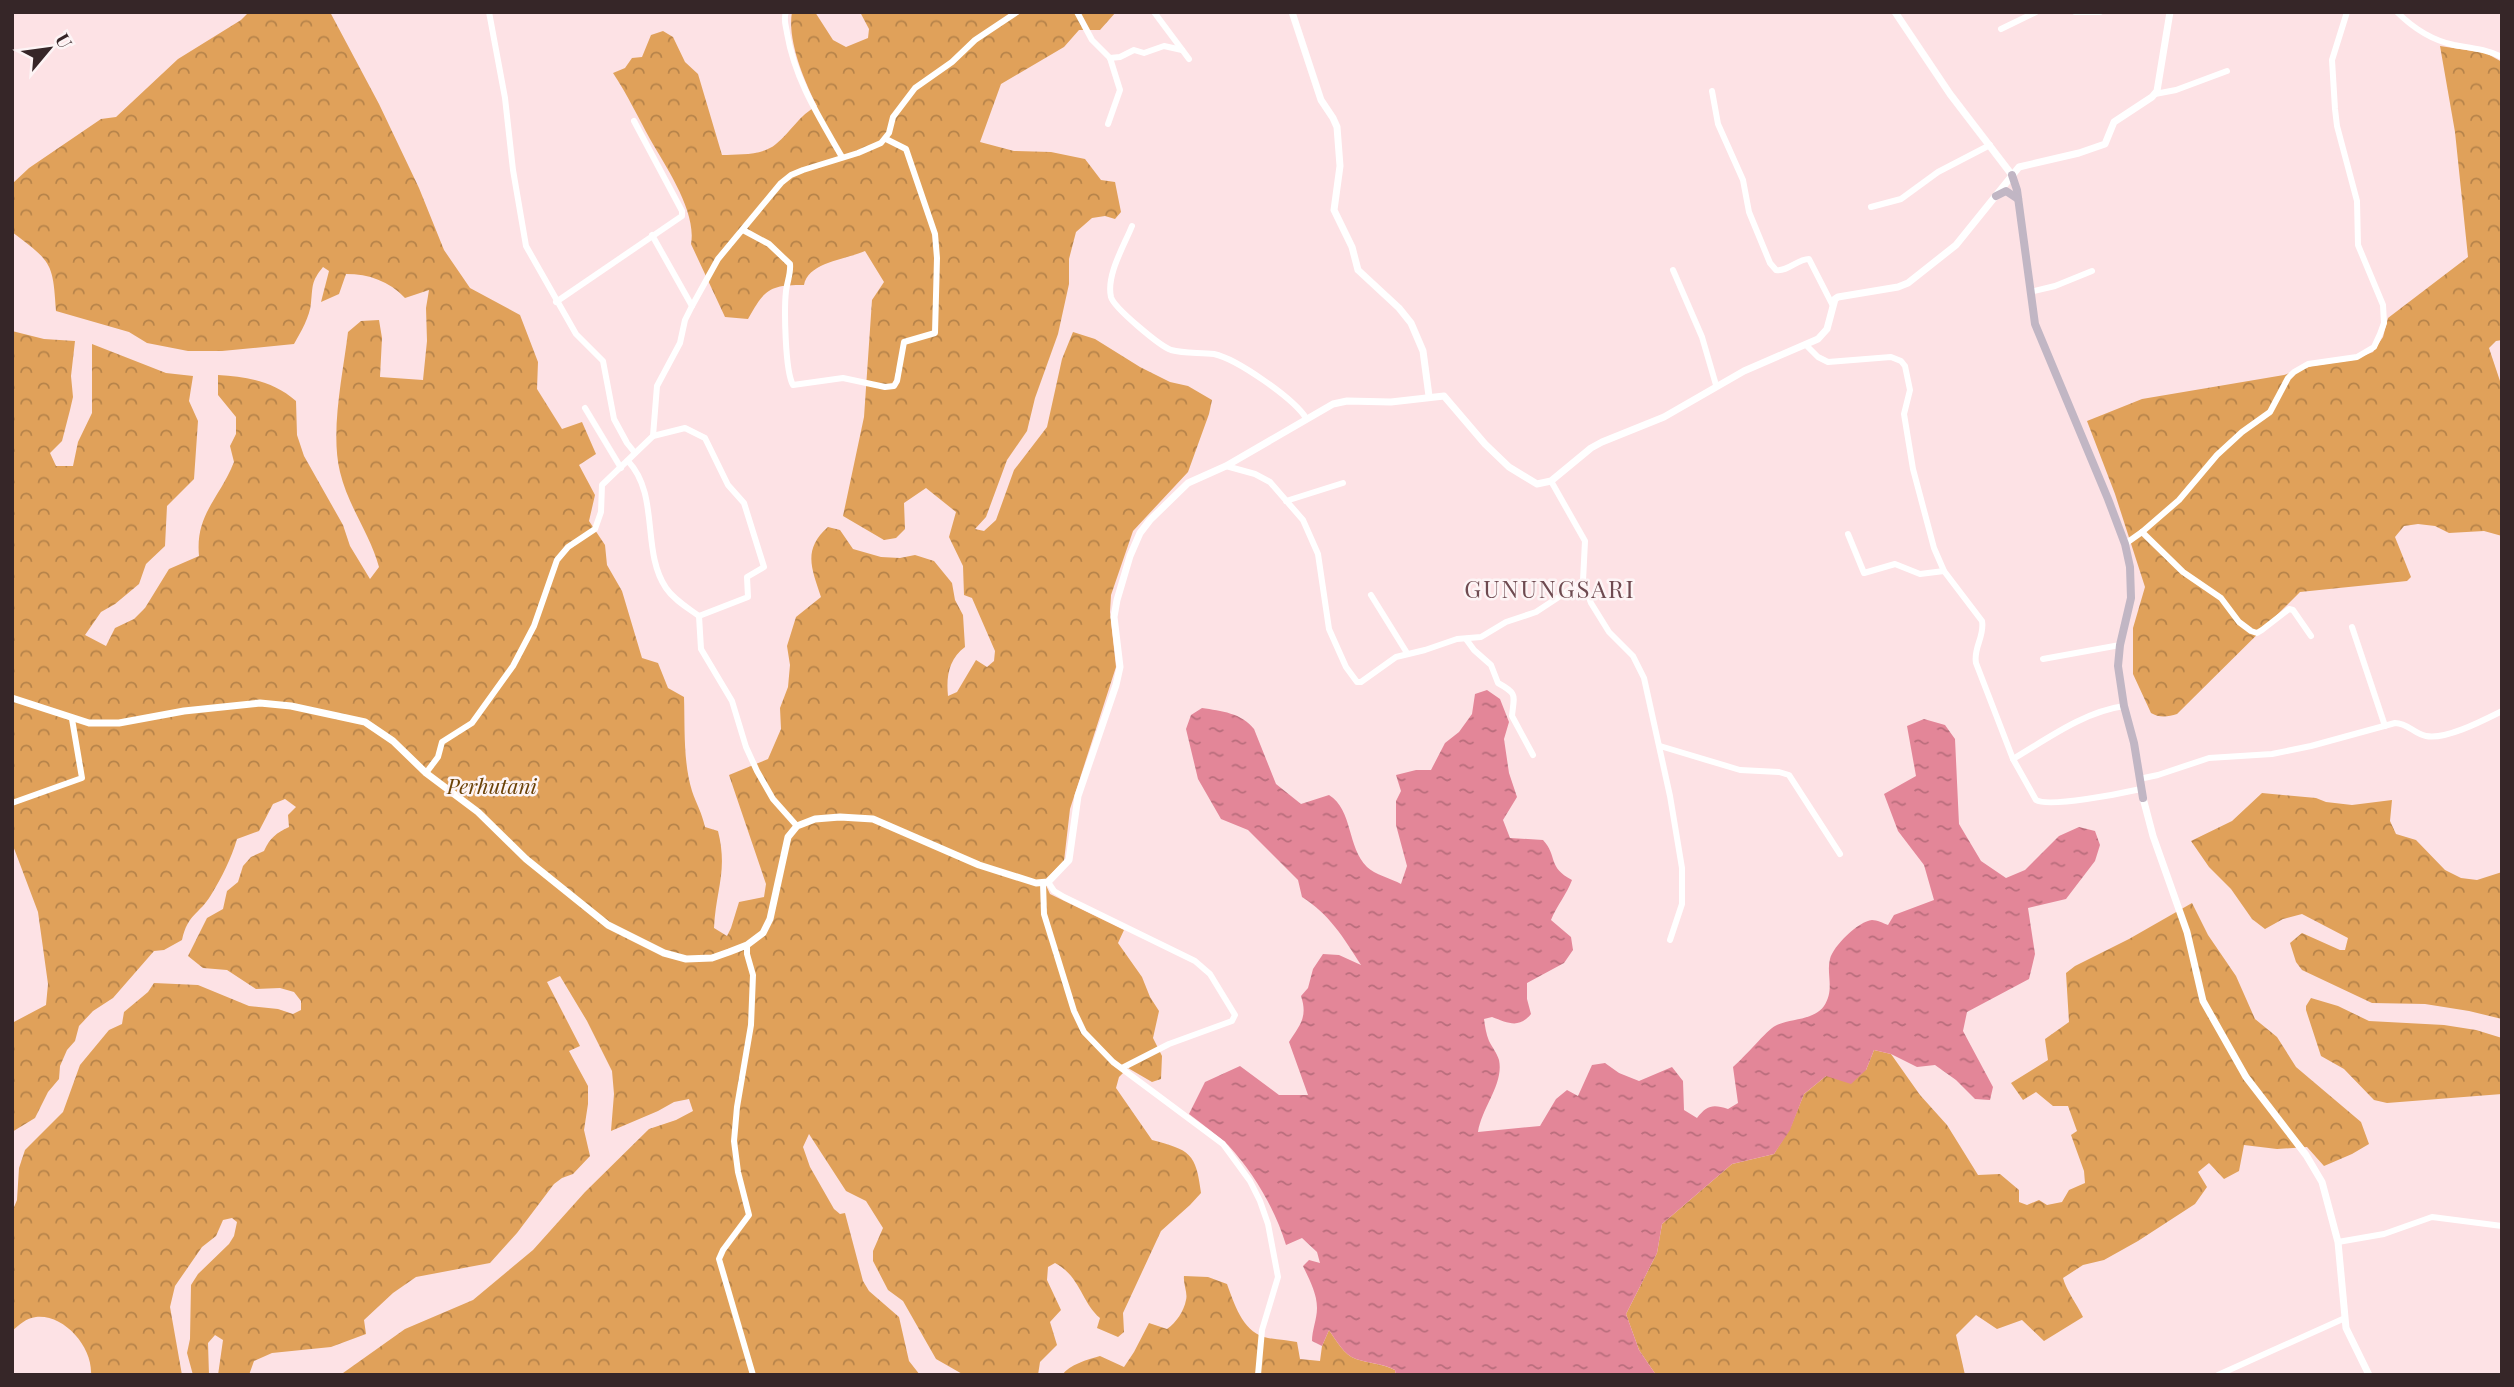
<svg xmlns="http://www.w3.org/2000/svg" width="2514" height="1387" font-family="'Playfair Display',serif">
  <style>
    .forest { fill: url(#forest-crowns) }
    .water { fill: url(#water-ripples) }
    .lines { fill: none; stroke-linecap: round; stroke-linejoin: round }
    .minor { stroke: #fff; stroke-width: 6 }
    .tertiary { stroke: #fff; stroke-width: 7 }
    .secondary { stroke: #c1b6c4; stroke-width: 8 }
    .labels { text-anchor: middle; stroke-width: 5; stroke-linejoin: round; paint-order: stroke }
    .park-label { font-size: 21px; font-style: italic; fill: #6a4106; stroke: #fdf4f5 }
    .quarter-label { font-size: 24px; letter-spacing: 2px; fill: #6e4a50; stroke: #fdf4f5 }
  </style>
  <defs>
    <pattern id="forest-crowns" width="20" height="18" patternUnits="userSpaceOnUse" patternTransform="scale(1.75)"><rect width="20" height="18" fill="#e0a15a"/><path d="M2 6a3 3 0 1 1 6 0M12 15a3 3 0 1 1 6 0" fill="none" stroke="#b6834a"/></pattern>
    <pattern id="water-ripples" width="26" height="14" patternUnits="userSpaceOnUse" patternTransform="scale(1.75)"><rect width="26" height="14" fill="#e38698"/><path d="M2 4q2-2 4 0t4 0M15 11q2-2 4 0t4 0" fill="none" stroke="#b96d7c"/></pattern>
  </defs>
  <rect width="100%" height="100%" fill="#fde2e5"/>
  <g class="forest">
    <path d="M249 12H330L379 104 419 188 444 250 470 288 520 315 538 362 537 389 562 429 582 422 596 454 579 465 595 495 589 521 605 545 607 565 622 591 642 658 658 663 668 688 684 697C685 727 683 762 692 791 696 803 702 813 705 827L718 831C728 871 716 889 714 928L727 936 731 928 739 902 764 897 766 884 729 775 768 759 781 729 780 708 788 687 790 665 787 646 796 617 821 597C812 569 802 550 828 527L840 530 853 549 881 557 900 558 915 555 934 561 952 583 955 600 963 615 965 647C949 659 946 676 948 696L957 692 976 660 987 667 994 661 995 651 972 598 964 595 963 566 949 537 956 512 926 488 904 503 905 529 896 538 884 540 843 516 864 417 872 300 884 282 865 251C848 259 808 262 804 285 769 285 765 289 748 319L725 317 691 244C697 212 666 167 650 139 638 117 627 94 613 73L625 68 632 58 642 57 651 35 663 31 673 37 685 62 698 74 722 155C739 154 762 156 776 144 791 132 799 115 817 106 804 81 787 40 792 12H815L833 40 846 47 868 38 869 29 860 12H1116L1100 30H1079L1064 47 1001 84 980 142 1014 151 1051 152 1085 159 1101 180 1115 182 1121 212 1115 219 1105 216 1092 218 1076 232 1069 259V284L1058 334 1035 398 1027 431 1007 460 986 517 975 529 984 531 996 520 1014 470 1047 427 1062 359 1073 332 1095 339 1140 367 1170 382 1188 386 1212 400 1209 414 1188 472 1133 531 1111 595 1110 612 1116 667 1070 809 1064 861 1044 881 1050 894 1124 930 1118 943 1142 977 1150 997 1159 1011 1153 1038 1162 1056 1161 1079 1152 1082 1128 1068 1119 1077 1116 1088 1152 1140C1190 1150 1196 1153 1201 1193L1190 1205 1161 1231 1123 1313 1124 1332 1118 1337 1097 1328 1100 1318C1081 1302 1081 1277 1055 1263L1048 1267 1047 1280 1061 1310 1050 1322 1057 1345 1040 1362 1038 1375H964L936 1359 903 1301 888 1290 873 1261V1251L883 1228 866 1201 846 1191 809 1134 803 1147 810 1167 834 1209 840 1214 845 1213 863 1281 869 1291 899 1317 909 1361 920 1375H336L343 1373 405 1329 473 1300 533 1250 585 1192 649 1129 676 1120 693 1111 689 1099 674 1102 658 1111 611 1131 614 1094 612 1071 587 1021 560 976 547 982 580 1046 569 1051 588 1086V1104L584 1130 590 1156 573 1174 562 1178 554 1184 517 1233 490 1263 416 1277 393 1293 364 1320 366 1334 331 1347 272 1353 254 1361 249 1375H218L223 1340 215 1335 208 1343 209 1375H193L187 1353 190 1339 191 1285 198 1274 229 1244 234 1236 237 1222 232 1218 223 1220 216 1236 202 1247 175 1286 170 1307 182 1375H91C93 1347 64 1314 36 1317 26 1318 19 1325 12 1331V1212L17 1200 19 1168 25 1150 63 1112 80 1065 109 1030 122 1024 124 1012 148 992 154 983 198 985 249 1006 278 1009 293 1014 301 1010V1001L294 992 280 988 256 989 227 970 203 968 188 956 207 918 223 909 227 891 238 882 243 866 251 857 264 851C270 838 276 833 289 827L288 815 296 807 285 799 273 804 259 831 237 839C231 859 222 877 211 895 199 915 188 913 182 940L164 950 154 951 113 998 93 1011 79 1026 75 1041 67 1050 60 1066 59 1079 48 1092 35 1118 12 1132V1023L46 1005 48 984 38 912 12 843V331L44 339 75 341 71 376 73 397 70 410 62 441 50 453 56 466H73L78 442 92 413V344L166 373 193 376 189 401 198 421 194 479 167 506 165 546 146 564 139 584 115 604 101 612 85 635 106 646 115 628 134 619 145 608 169 569 199 556C195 514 220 498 234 462L230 446 236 434V417L218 395V375C248 377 273 381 296 401L297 435 304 456 343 525 350 546 370 579 379 567C370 534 348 506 340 472 330 431 343 374 348 332L361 321 379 320 382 338 380 377 423 380 427 341 426 308 429 290 405 298C389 281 369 274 346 274L339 294 321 302 329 271 323 267C311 282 313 285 311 303 310 316 301 332 294 344L222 351H188L147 343 129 332 56 311C53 261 51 262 12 232V184L29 168 101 119 116 117 178 59 241 20Z"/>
    <path d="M2440 46 2486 53 2502 62V340L2496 341 2489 348 2502 387V536L2484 531 2449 533 2435 526 2418 524 2404 526 2395 537 2411 577 2407 581 2300 592 2177 714C2168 717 2159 718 2151 713L2133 674V628L2145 587 2115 494 2087 421 2142 399 2284 375 2312 366 2353 360 2373 352 2383 337 2388 318 2468 257 2455 132Z"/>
    <path d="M2262 793 2316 798 2326 802 2352 805 2392 800 2390 821 2396 834 2416 840 2445 870 2461 878 2477 880 2502 872V1019L2469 1011 2425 1004 2372 1003 2302 970 2296 962 2290 943 2302 933 2340 950H2345L2348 938 2302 914 2283 919 2265 929 2252 919 2231 889 2209 867 2191 841 2232 821Z"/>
    <path d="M2192 903 2208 935 2236 976 2255 1019 2277 1037 2296 1067 2361 1122 2369 1144 2352 1154 2324 1166 2307 1147 2277 1149 2244 1145 2239 1171 2224 1179 2209 1163 2198 1172 2207 1187 2195 1204 2138 1241 2104 1260 2083 1265 2063 1278C2067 1292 2077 1304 2083 1317L2044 1341 2022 1320 1997 1329 1976 1315 1956 1335 1965 1375H1656L1639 1350 1626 1314 1657 1253 1662 1224 1732 1164 1774 1154 1791 1126 1804 1094 1826 1076 1866 1070 1874 1050 1891 1054 1920 1095 1947 1125 1978 1175 2000 1174 2019 1190V1202L2027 1205 2039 1200 2047 1205 2062 1202 2069 1190 2085 1183 2084 1171 2071 1135 2077 1131 2068 1106H2053L2036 1092 2023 1100 2011 1083 2048 1060 2045 1039 2069 1022 2066 973 2075 966 2129 939Z"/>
    <path d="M2311 998 2338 1006 2369 1021 2444 1025 2476 1030 2502 1038V1094L2387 1103 2374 1100 2344 1069 2321 1056 2306 1010V1006Z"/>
    <path d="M1184 1276 1208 1277 1227 1284C1234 1303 1242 1330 1264 1337 1275 1340 1287 1340 1297 1342L1300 1359 1320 1361 1322 1346 1329 1330C1336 1340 1344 1355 1356 1359 1370 1364 1381 1363 1395 1370L1396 1375H1062C1070 1364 1087 1360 1100 1356L1124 1367 1134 1352 1149 1323 1167 1329C1176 1323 1184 1311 1186 1300 1188 1293 1183 1284 1184 1276Z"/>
  </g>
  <path class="water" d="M1487 690 1500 699 1509 722 1504 739 1509 773 1517 797 1503 820 1510 838 1543 840C1558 856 1547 867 1572 880 1567 894 1557 905 1551 920L1571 937 1573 950 1564 963 1527 983V999L1531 1014C1519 1029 1508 1023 1492 1017L1484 1019C1485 1026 1486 1034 1489 1041 1492 1047 1497 1053 1499 1060 1504 1084 1482 1107 1478 1132L1540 1126 1556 1099 1567 1090 1578 1096 1592 1065 1605 1063 1619 1073 1639 1081 1672 1067 1683 1081 1684 1110 1697 1118C1707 1105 1713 1104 1728 1109L1738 1103 1733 1067C1744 1058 1767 1030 1775 1026 1790 1018 1813 1021 1824 1006 1835 990 1826 974 1830 959 1833 946 1859 921 1872 920 1877 920 1883 923 1888 925L1894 915 1934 900 1924 865 1898 831 1884 794 1916 776 1907 726 1924 719 1945 725 1955 739 1959 824 1981 861 2006 878 2025 870 2059 836 2079 827 2095 831 2100 845 2095 861 2066 899 2028 908 2035 954 2029 979 1967 1012 1963 1031 1993 1087 1990 1100 1975 1099 1956 1080 1935 1065 1917 1067 1891 1054 1874 1050 1866 1070 1851 1084 1826 1076 1804 1094 1790 1130 1774 1154 1732 1164 1662 1224 1657 1253 1626 1314 1639 1350 1656 1375H1396L1395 1370C1382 1363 1370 1364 1356 1359 1344 1355 1336 1340 1329 1330L1322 1346 1312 1341C1312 1330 1317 1319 1317 1308 1317 1293 1309 1279 1303 1266L1309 1260 1320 1263 1317 1252 1302 1238 1286 1245C1275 1209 1254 1173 1228 1145 1216 1134 1202 1124 1189 1114L1205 1082 1240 1066 1279 1095H1308L1289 1042C1300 1025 1308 1017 1301 996L1308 988 1313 969 1323 954 1339 955 1361 965C1344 938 1329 914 1302 897L1298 880 1248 830 1221 819 1198 779 1186 729 1191 715 1202 708C1221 711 1242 713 1254 729L1276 784 1301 804 1329 795C1353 810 1347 847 1367 867 1374 874 1392 879 1401 884L1407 866 1396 825V801L1401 791 1396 775 1416 770H1431L1445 743 1459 732 1472 714 1475 694Z"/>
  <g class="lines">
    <g class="minor">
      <path d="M489 12 505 98 513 170 526 246 576 334 603 361 614 419 627 443 635 453"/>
      <path d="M786 12C783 20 786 25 787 33 795 80 819 117 842 157"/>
      <path d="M1077 12 1092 40 1110 58 1120 90 1108 124"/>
      <path d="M1154 12 1189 59"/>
      <path d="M2075 12H2100"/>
      <path d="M2397 12C2413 28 2431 40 2454 45 2471 48 2486 49 2502 57"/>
      <path d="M2001 29 2036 12"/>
      <path d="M1110 58 1120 57 1134 50 1144 53 1164 46 1182 50"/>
      <path d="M1712 91 1718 124 1743 180 1749 212 1770 263 1776 270C1788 272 1797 259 1809 259L1833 306"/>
      <path d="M2155 94 2176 90 2227 71"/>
      <path d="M1871 207 1901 199 1938 172 1990 145"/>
      <path d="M1132 226C1124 246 1106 275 1111 297 1114 308 1160 346 1171 350 1185 354 1200 352 1214 354 1237 359 1293 398 1306 418"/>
      <path d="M743 230 769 244 790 264C791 274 787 282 786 291 784 309 785 371 793 385L843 378 885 387 894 386 897 381 904 342 935 333 937 258 935 234 906 149 886 139"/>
      <path d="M652 235 692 306"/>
      <path d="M1673 270 1702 337 1716 385"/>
      <path d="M2030 292 2055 286 2092 271"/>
      <path d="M556 302 682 216V211L634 121"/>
      <path d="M1806 345 1818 357 1828 362 1891 357 1901 361 1905 366 1910 390 1904 414 1913 469 1934 548 1944 571 1982 621C1985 636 1973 648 1976 663L2013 759 2036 800C2049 808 2123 793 2141 789"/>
      <path d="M585 408 621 468"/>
      <path d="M653 436 685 428 705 438 728 485 744 503 764 567 747 577 748 597 699 616"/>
      <path d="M628 461C660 495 641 551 666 588 674 600 688 608 699 616L701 649 732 701 746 747 757 771 773 799 797 826"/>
      <path d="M1226 466 1255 474 1270 482 1303 520 1318 554 1329 629 1346 667 1357 682H1361L1396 657 1425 650 1457 639 1481 637 1506 622 1536 612 1583 581"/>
      <path d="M1551 481 1585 541 1583 581 1591 603 1609 632 1633 656 1644 678 1670 796 1682 868V904L1670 940"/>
      <path d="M1286 501 1343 483"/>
      <path d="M2142 532 2183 572 2221 598 2239 622 2251 631 2257 633 2262 630 2289 609 2293 610 2311 636"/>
      <path d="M1848 534 1864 573 1895 564 1920 574 1944 571"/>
      <path d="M2125 544 2142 532 2179 500 2217 455 2242 432 2270 412 2288 378 2294 372 2308 364 2357 357 2374 347 2380 334 2384 323 2383 305 2358 245 2357 201 2337 126 2335 109 2332 60 2347 12"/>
      <path d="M1371 595 1407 653"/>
      <path d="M2352 627 2385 726"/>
      <path d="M1466 639 1474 650 1491 665 1498 683C1518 694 1514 695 1512 716L1533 755"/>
      <path d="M2043 659 2120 645"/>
      <path d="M1660 746 1740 770 1779 772 1789 775 1840 854"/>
      <path d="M2013 759C2047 739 2083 712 2124 706"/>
      <path d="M426 773 438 757 442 742 472 723 513 666 534 626 557 560 568 547 595 529 601 512 602 485 653 436 657 386 680 343 685 320 692 306 718 259 781 183 791 175 803 170 858 153 881 143 889 133 893 117 915 88 952 62 975 40 1017 12"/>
      <path d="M2139 779 2158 775 2209 758 2272 754 2311 746 2395 723C2408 723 2414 734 2426 736 2446 740 2484 720 2502 711"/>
      <path d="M12 803 82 778 72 719"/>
      <path d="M1048 882 1054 891 1064 897 1195 961 1210 974 1235 1015 1232 1021 1169 1044 1122 1068"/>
      <path d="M1043 883 1044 914 1074 1011 1084 1032 1113 1062 1223 1144 1250 1181 1260 1201 1268 1224 1278 1277 1262 1330 1258 1375"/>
      <path d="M747 945V954L753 975 751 1025 737 1107 734 1141 738 1172 749 1215 723 1250 719 1259 753 1375"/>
      <path d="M2338 1242 2384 1234 2432 1217 2502 1226"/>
      <path d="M2218 1375 2345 1318"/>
    </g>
    <g class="tertiary">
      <path d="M1292 12 1321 100 1333 118 1337 127 1340 166 1334 210 1352 247 1358 270 1399 308 1411 323 1423 351 1429 396"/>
      <path d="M1895 12 1950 94 2012 175"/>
      <path d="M12 698 89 723H119L184 711 260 703 291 706 365 722 393 741 426 773 478 812 526 859 608 925 664 953 686 959 712 958 729 952 747 945 763 933 770 919 788 837 797 826 815 819 840 817 873 819 979 865 1036 883 1048 882 1069 860 1078 796 1116 685 1120 667 1114 617 1117 600 1130 556 1140 533 1150 520 1188 483 1226 466 1333 404 1347 401 1391 402 1444 396 1485 444 1509 467 1537 484 1551 481 1591 448 1602 442 1664 417 1744 371 1818 339 1827 329 1835 299 1838 297 1898 287 1908 283 1956 245 2019 167 2079 153 2105 144 2114 122 2152 97 2157 91 2170 12"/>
      <path d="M2143 798 2153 836 2187 932 2203 1001 2246 1077 2306 1155 2322 1182 2338 1242 2346 1328 2369 1375"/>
    </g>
    <g class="secondary">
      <path d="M2012 175 2017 190 2035 324 2108 499 2125 544 2130 567 2131 598 2120 645 2118 666 2124 706 2134 743 2143 798"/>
      <path d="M1996 196 2006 191 2018 199"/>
    </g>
  </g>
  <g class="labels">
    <g class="park-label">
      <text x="492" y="794">Perhutani</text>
    </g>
    <g class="quarter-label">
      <text x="1550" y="598">GUNUNGSARI</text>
    </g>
  </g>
  <rect width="2514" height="1387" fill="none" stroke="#362628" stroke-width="28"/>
  <g transform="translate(49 49) rotate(61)" stroke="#fdf4f5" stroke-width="5" paint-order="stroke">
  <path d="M0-5L12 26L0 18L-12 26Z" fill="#362628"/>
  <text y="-10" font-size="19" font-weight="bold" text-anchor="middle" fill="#362628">U</text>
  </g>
</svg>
